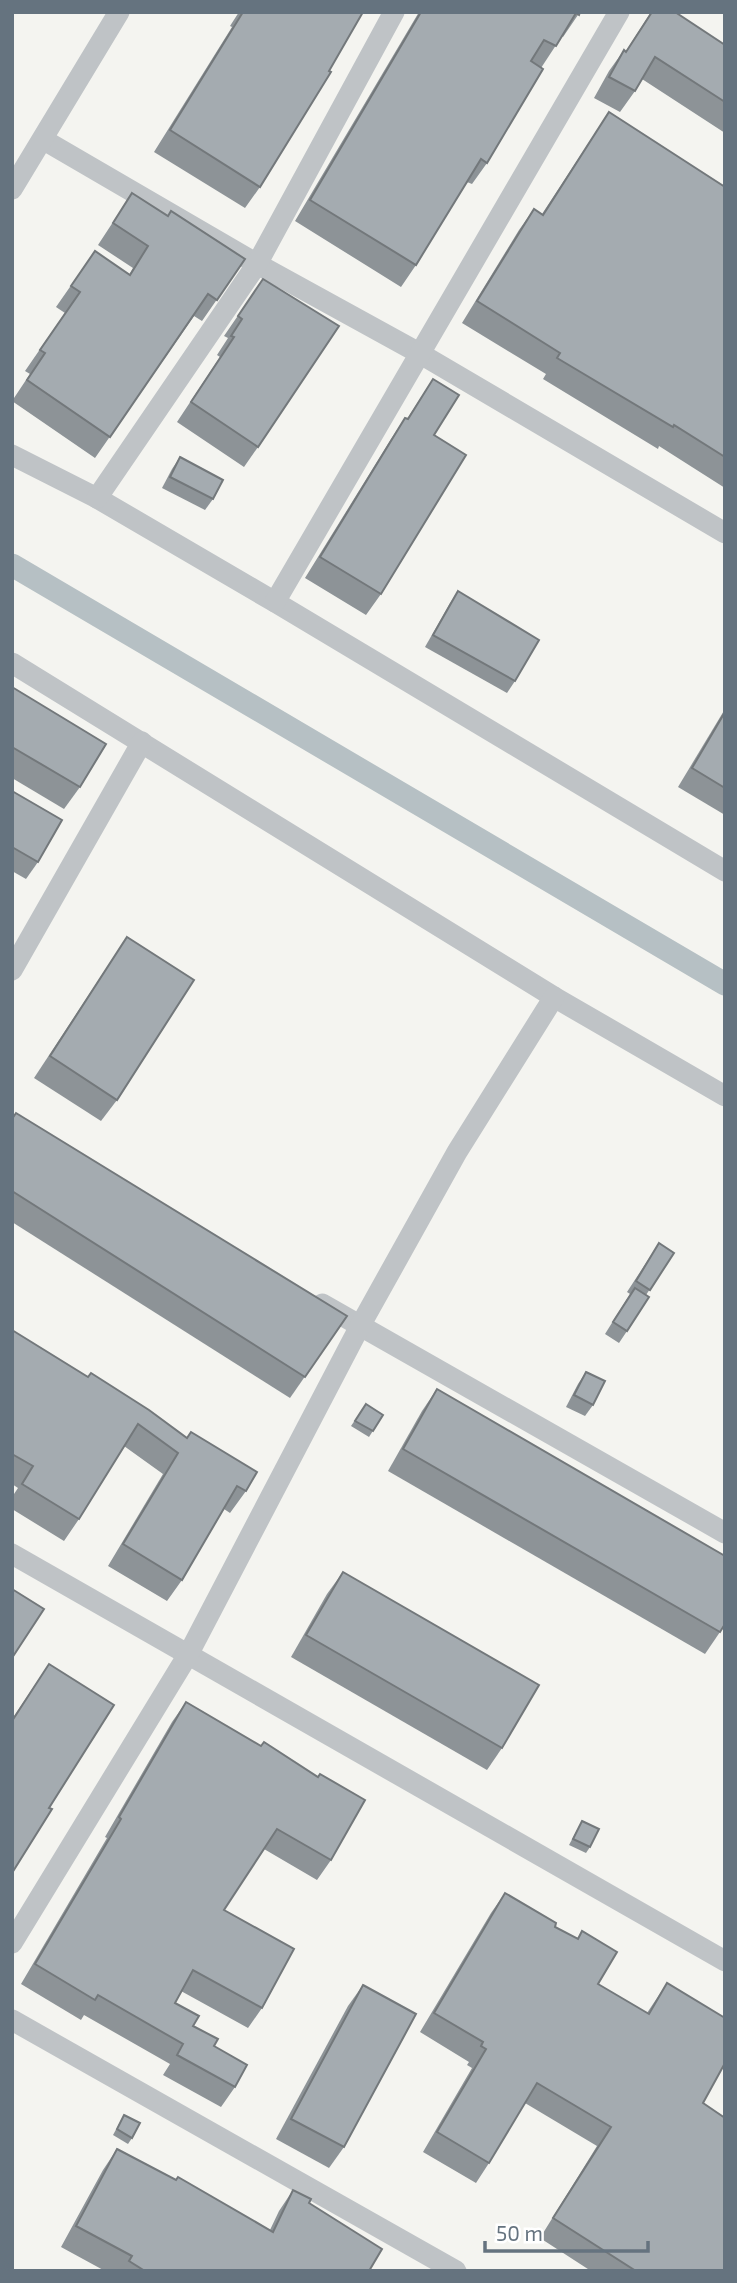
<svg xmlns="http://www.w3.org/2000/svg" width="737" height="2283" font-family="'Exo 2',sans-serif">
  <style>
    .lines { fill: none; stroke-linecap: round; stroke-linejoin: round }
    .canal { stroke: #b6c0c4; stroke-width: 23 }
    .minor { stroke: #bfc3c6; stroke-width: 21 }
    .wall { fill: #8d9397 }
    .building { fill: #a4abb0; stroke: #73787b; stroke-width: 2 }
  </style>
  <rect width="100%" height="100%" fill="#f4f4f0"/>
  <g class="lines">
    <path class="canal" d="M12 565 725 984"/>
    <g class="minor">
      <path d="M44 140 257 264 419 353 725 533"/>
      <path d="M12 189 119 12"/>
      <path d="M12 455 97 498 275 602 725 871"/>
      <path d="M97 498 257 264 394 12"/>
      <path d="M275 602 619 12"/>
      <path d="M12 663 554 997 725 1096"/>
      <path d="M12 970 142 742"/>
      <path d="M322 1304 725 1533"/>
      <path d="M12 1554 725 1961"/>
      <path d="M12 1943 189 1653 360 1326 457 1152 554 997"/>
      <path d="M12 2020 456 2271"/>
    </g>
  </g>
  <g class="wall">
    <path d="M239 12H363L260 187 245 208 154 152 232 27 230 26Z"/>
    <path d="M419 12H580L563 37 562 36 541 68 487 163 472 184 467 182 416 265 401 287 295 221Z"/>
    <path d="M651 12 725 45V133L642 79 635 91 620 112 594 98 609 71 624 50 626 51Z"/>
    <path d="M609 112 725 187V488L659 446 658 449 543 379 546 374 462 323 519 230 534 209 542 214Z"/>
    <path d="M132 193 167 216 245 259 202 321 194 316 95 458 12 401 30 374 25 371 65 313 56 307 95 251 129 275 133 268 98 245Z"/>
    <path d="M263 279 258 447 244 467 177 422 220 357 217 355 228 338 224 336Z"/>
    <path d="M433 379 434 435 381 594 366 615 305 578 391 439 405 418 407 419Z"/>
    <path d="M180 457 213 499 205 510 162 488 172 469Z"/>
    <path d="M458 591 515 681 507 693 425 647 450 603Z"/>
    <path d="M12 687 80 787 64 809 12 778Z"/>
    <path d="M725 709V815L678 787Z"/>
    <path d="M12 791 38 862 26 879 12 871Z"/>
    <path d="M127 937 117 1100 101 1121 34 1078Z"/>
    <path d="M12 1118 347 1316 290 1398 12 1222Z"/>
    <path d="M659 1243 674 1253 646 1295 627 1331 619 1343 605 1334 630 1294 627 1292Z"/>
    <path d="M12 1330 246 1491 230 1513 224 1509 182 1580 167 1601 108 1566 163 1474 124 1446 79 1519 64 1541 12 1509V1497L18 1488 12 1484Z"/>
    <path d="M586 1372 593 1405 585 1416 566 1407 578 1384Z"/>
    <path d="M437 1389 720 1632 705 1654 388 1471 422 1411Z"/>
    <path d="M366 1404 383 1415 369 1437 351 1426Z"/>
    <path d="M343 1572 502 1748 487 1770 291 1657 327 1594Z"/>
    <path d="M49 1664V1808L12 1873V1719Z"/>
    <path d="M186 1702 331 1860 317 1880 264 1849 224 1910 262 2008 248 2028 181 1991 175 2003 193 2026 214 2046 235 2087 221 2107 163 2075 170 2064 84 2015 81 2020 21 1984 107 1838 105 1837 172 1722Z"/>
    <path d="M582 1821 590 1847 586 1853 569 1845Z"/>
    <path d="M505 1893 555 1927 577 1939 582 1931 598 1984 647 2013 667 1983 703 2103 725 2271H591L540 2238 597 2146 525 2103 489 2163 476 2183 423 2152 472 2068 467 2065 469 2062 420 2032 491 1913Z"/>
    <path d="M363 1985 344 2147 329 2168 276 2139 348 2006Z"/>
    <path d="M124 2115 132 2138 128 2144 113 2135Z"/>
    <path d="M117 2149 270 2230 279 2211 293 2190 309 2203 369 2271H105L61 2247 103 2170Z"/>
  </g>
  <g class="building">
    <path d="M243 12H363L329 71 331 72 260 187 170 130Z"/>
    <path d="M421 12H580L579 15 576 13 556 46 544 40 531 61 543 69 487 163 481 159 416 265 310 200Z"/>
    <path d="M652 12H675L725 45V102L655 57 635 91 609 77 624 50 626 52Z"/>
    <path d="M609 112 725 187V457L674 425 673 427 557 358 560 353 477 301 534 209 543 215Z"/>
    <path d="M132 193 168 216 171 211 245 259 217 300 208 294 110 437 27 380 45 353 40 350 80 292 71 286 95 251 130 275 148 246 113 223Z"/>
    <path d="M263 279 339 326 258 447 191 402 234 337 231 336 242 319 238 316Z"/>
    <path d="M433 379 459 395 434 435 466 455 381 594 320 557 405 418 408 419Z"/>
    <path d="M180 457 223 480 213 499 170 477Z"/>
    <path d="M458 591 539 640 515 681 433 635Z"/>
    <path d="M12 687 106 744 80 787 12 747Z"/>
    <path d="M725 712V788L692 768Z"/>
    <path d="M12 791 62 820 38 862 12 847Z"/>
    <path d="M127 937 194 980 117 1100 50 1056Z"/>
    <path d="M16 1113 347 1316 305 1377 12 1191V1119Z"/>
    <path d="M659 1243 674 1253 650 1290 636 1281Z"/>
    <path d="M635 1288 649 1297 627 1331 613 1322Z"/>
    <path d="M12 1330 88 1377 91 1373 149 1410 187 1438 191 1432 257 1472 246 1491 237 1486 182 1580 123 1544 178 1453 138 1424 79 1519 22 1484 33 1466 12 1454Z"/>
    <path d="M586 1372 605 1381 593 1405 574 1395Z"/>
    <path d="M437 1389 725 1556V1624L720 1632 403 1449Z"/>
    <path d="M366 1404 383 1415 373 1431 355 1421Z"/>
    <path d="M343 1572 539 1685 502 1748 306 1635Z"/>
    <path d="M12 1589 44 1609 12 1658Z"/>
    <path d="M49 1664 114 1705 49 1808 52 1809 12 1873V1721Z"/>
    <path d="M186 1702 261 1746 264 1742 318 1777 320 1774 365 1800 331 1860 277 1829 224 1910 294 1949 262 2008 193 1970 175 2003 199 2016 193 2026 218 2039 214 2046 247 2065 235 2087 177 2055 183 2044 98 1995 95 2000 35 1964 121 1819 119 1817Z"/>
    <path d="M582 1821 599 1829 590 1847 573 1839Z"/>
    <path d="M505 1893 556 1923 555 1927 578 1939 582 1931 617 1952 598 1984 649 2014 667 1983 725 2018V2063L703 2103 725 2118V2271H636L553 2218 611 2127 537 2083 489 2163 437 2132 486 2049 481 2046 483 2042 434 2013Z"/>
    <path d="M363 1985 416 2014 344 2147 291 2119Z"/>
    <path d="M124 2115 140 2123 132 2138 117 2129Z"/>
    <path d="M117 2149 176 2180 178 2177 273 2232 293 2190 311 2199 309 2203 382 2249 369 2271H145L129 2261 132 2256 76 2226Z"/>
  </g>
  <rect width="737" height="2283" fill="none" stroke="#65737f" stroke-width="28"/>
  <path d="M485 2241v10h163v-10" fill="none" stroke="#65737f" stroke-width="3.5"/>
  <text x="496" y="2241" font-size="21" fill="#65737f" stroke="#ffffff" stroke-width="5" paint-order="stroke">50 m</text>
</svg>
